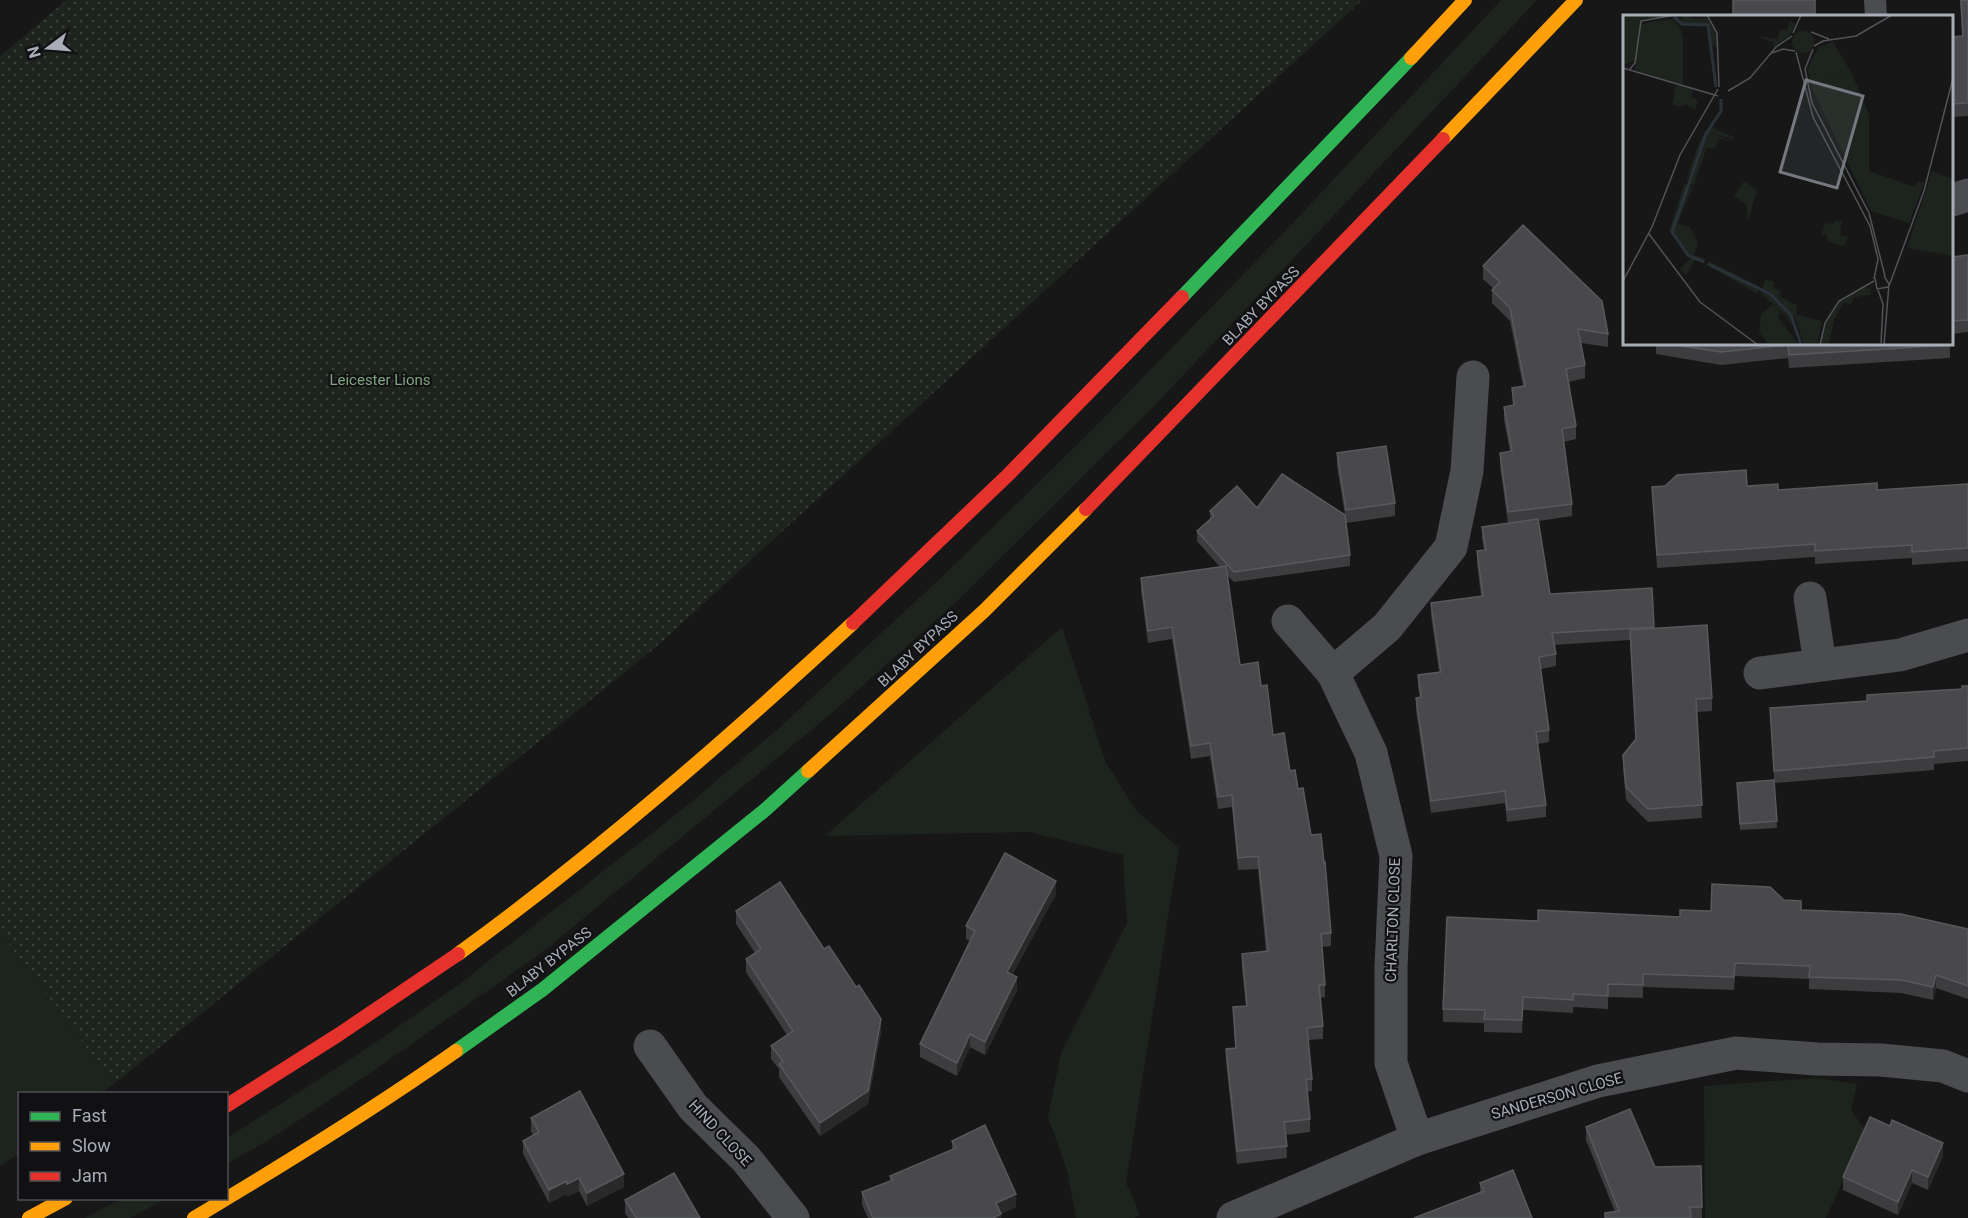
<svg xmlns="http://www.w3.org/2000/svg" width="1968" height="1218" font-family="Roboto,sans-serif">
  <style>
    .grass { fill: #1d241e }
    .park { fill: url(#park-dots) }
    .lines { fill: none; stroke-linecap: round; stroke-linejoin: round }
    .lane { stroke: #4b4c50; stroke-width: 22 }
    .street { stroke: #4b4c50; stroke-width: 33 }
    .fast { stroke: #30b455; stroke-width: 14 }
    .slow { stroke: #ff9f0a; stroke-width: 14 }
    .jam { stroke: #e5322d; stroke-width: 14 }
    .wall { fill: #3d3d3f }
    .shaded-wall { fill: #29292a }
    .building { fill: #49494c; stroke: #58595d; stroke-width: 1.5 }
    .labels { text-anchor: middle; stroke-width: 4.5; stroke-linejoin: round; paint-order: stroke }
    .street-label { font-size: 15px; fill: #a8adb8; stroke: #111113 }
    .park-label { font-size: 15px; fill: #7fa381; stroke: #111113 }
    .inset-river { fill: none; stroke: #2a3239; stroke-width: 3 }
    .inset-road { fill: none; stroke: #515357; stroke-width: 1.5 }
    .view { fill: #757880; fill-opacity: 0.15; stroke: #757880; stroke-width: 3 }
    .inset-edge { fill: none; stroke: #a8adb8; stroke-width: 3 }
  </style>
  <defs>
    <pattern id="park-dots" width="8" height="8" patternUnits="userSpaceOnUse" patternTransform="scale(1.5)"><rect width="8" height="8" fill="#1d241e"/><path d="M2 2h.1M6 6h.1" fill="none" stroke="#3b413d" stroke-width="1.8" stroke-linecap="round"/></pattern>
  </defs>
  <rect width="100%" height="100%" fill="#171717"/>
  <g class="grass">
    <path d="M1501 0H1537L1154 406 957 601 839 707 544 951 366 1076 267 1141 227 1164V1138L363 1051 458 985 684 808 778 729 946 573 1096 426 1291 225Z"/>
    <path d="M1062 627 1106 763 1136 810 1179 848 1126 1183 1140 1215 1134 1218H1076L1067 1170 1048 1117 1061 1053 1127 923 1123 855 1029 832 825 836Z"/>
    <path d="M0 932 114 1084 101 1093 20 1094 19 1153 0 1166Z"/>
    <path d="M1817 1078 1857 1084 1851 1110 1865 1130 1826 1218H1705L1704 1086Z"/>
    <path d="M122 1198H165V1199L130 1218H85Z"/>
  </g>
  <path class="park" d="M67 0H1362L656 647 114 1084 0 932V56Z"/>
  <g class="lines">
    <path class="lane" d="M1875 0 1876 16"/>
    <g class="street">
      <path d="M1952 200 1968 195"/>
      <path d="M1810 598 1820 664"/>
      <path d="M1288 621 1333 673"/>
      <path d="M1760 673 1900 655 1968 635"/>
      <path d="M650 1046 693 1107 746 1159 793 1218"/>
      <path d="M1417 1139 1391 1063V967L1396 856 1371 753 1333 673 1387 627 1451 547 1467 471 1473 377"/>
      <path d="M1233 1218 1417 1139 1598 1081 1736 1053 1817 1059 1881 1060 1943 1066 1968 1076"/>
    </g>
    <g class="fast">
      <path d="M1182 297 1411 58"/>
      <path d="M456 1051 542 990 765 810 808 771"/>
    </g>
    <g class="slow">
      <path d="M1411 58 1465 0"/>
      <path d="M1443 139 1576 0"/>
      <path d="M808 771 984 611 1086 509"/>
      <path d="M458 954C597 853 727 739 853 623"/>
      <path d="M29 1218 66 1198"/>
      <path d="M194 1218C283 1165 371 1111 456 1051"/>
    </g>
    <g class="jam">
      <path d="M1086 509 1443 139"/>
      <path d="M853 623 1009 474 1182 297"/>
      <path d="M226 1106 338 1035 458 954"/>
    </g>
  </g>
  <g class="wall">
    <path d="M1960 0H1968V116L1952 117V37L1962 36Z"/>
    <path d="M1968 255V332L1952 334V257Z"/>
    <path d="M1483 266 1608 334V347L1581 343 1585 365V378L1569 382 1576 426V439L1564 442 1572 504V516L1539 521 1550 594 1652 588 1654 629 1712 698V711L1697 712 1702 818 1648 822 1626 800 1623 768V755L1636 740 1630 640 1554 645 1556 654V666L1541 669 1549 730V742L1537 744 1546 805V817L1507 822 1505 803 1431 813 1416 710V698L1420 697 1418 687V675L1439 672 1431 615V603L1481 596 1477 563V551L1484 550 1482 539V527L1508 523 1500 466V453L1510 452 1504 420V407L1513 405 1512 388 1523 386 1510 321 1492 303V290L1494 289 1483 279Z"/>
    <path d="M1656 344H1950V358L1789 368 1788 358 1721 365 1656 354Z"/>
    <path d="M1337 453 1395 503V516L1346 523 1350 555V566L1234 582 1227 575 1240 665 1261 686 1273 735 1298 789 1311 835 1331 933V946L1322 947 1325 985V997L1320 998 1323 1026V1039L1308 1040 1312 1079V1091L1307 1092 1310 1119V1132L1286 1135 1287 1158 1237 1164 1226 1061V1049L1235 1048 1233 1007 1246 1006 1242 967V954L1266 952 1258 869 1238 870 1232 807 1218 809 1210 756 1191 759 1172 639 1148 643 1141 591V578L1220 567 1197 541V531L1210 519V511L1257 508 1345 515 1337 466Z"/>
    <path d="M1968 484V561L1912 565V558L1815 564V557L1657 568 1652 487 1747 486 1778 490H1877Z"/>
    <path d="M1968 686V761L1934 764V770L1774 783 1777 828 1740 830 1737 783 1774 780 1770 708 1867 701 1962 689Z"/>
    <path d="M1056 894 1012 975 1017 990 985 1055 970 1047 957 1076 920 1057V1044L970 941 966 939V926Z"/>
    <path d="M1784 900 1801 910 1968 929V999L1936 988 1933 1000 1901 993 1809 989V979L1735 976 1734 990 1643 987V998L1608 997V1009L1573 1007V1013L1523 1010 1522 1033 1484 1032V1023L1443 1022V1009L1538 921 1680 917Z"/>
    <path d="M736 911 824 949 881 1032 868 1104 820 1136 779 1077V1069L771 1059V1046L787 1035 746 972V959L755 953 736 924Z"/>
    <path d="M531 1118 624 1187 587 1206 579 1191 567 1197V1194L549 1203 523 1154V1141L533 1135 531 1131Z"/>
    <path d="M1586 1127 1655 1167 1701 1166 1702 1218H1605L1615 1212 1586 1140Z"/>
    <path d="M952 1141 1016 1207 1001 1214V1218H868L862 1205V1192L890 1181V1176L952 1150Z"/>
    <path d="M1943 1156 1928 1190 1912 1183 1898 1215 1843 1190V1177Z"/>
    <path d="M1480 1183 1532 1218 1480 1192Z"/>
    <path d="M625 1200 700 1218H628L625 1213Z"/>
  </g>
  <g class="shaded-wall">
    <path d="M1056 881V894L1007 985V972Z"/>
    <path d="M1936 975V988L1933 1000V987Z"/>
    <path d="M1017 977V990L985 1055V1042Z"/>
    <path d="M881 1019V1032L868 1104 820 1136V1123Z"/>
    <path d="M970 1034V1047L957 1076V1063Z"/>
    <path d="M1943 1143V1156L1928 1190V1177Z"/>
    <path d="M1912 1170V1183L1898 1215V1202Z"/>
    <path d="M624 1174V1187L587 1206V1193Z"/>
    <path d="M579 1178V1191L567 1197V1184Z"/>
    <path d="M567 1181V1194L549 1203V1190Z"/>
    <path d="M1016 1194V1207L996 1216V1203Z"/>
    <path d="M1001 1214V1218H993Z"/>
  </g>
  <g class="building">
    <rect x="1733" y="0" width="82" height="16"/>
    <path d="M1961 0H1968V103L1952 104V37L1963 36Z"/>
    <path d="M1523 225 1602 301 1608 334 1578 329 1585 365 1566 369 1576 426 1562 429 1572 504 1508 512 1500 453 1512 451 1504 407 1514 405 1512 388 1525 386 1510 308 1492 290 1500 282 1483 266Z"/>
    <path d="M1968 255V320L1952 321V257Z"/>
    <path d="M1669 344H1950V345L1789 355 1788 345 1721 352Z"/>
    <path d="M1386 446 1395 503 1346 510 1337 453Z"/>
    <path d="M1746 470 1747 486 1778 484V490L1877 483V490L1968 484V548L1912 552V545L1815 551V544L1657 555 1652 487 1665 486 1677 475Z"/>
    <path d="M1282 474 1345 515 1350 555 1234 572 1197 531 1214 516 1210 511 1237 486 1257 508Z"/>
    <path d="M1538 519 1550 594 1652 588 1654 627 1552 633 1556 654 1539 657 1549 730 1536 732 1546 805 1507 810 1505 791 1431 801 1416 698 1421 697 1418 675 1441 672 1431 603 1483 596 1477 551 1486 550 1482 527Z"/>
    <path d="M1226 566 1240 665 1258 662 1261 686 1267 685 1273 735 1284 733 1290 771 1295 770 1298 789 1303 788 1311 835 1321 834 1324 863 1325 862 1331 933 1321 934 1325 985H1319L1323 1026 1307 1028 1312 1079H1306L1310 1119 1284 1122 1287 1146 1237 1151 1226 1049 1236 1048 1233 1007 1247 1006 1242 954 1268 951 1258 856 1238 858 1232 795 1218 797 1210 743 1191 746 1172 627 1148 631 1141 578Z"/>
    <path d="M1707 625 1712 698 1696 699 1702 805 1648 809 1626 787 1623 755 1636 739 1630 630Z"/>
    <path d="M1962 686H1968V748L1934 751V757L1774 771 1770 708 1867 701V695L1962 689Z"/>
    <path d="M1774 780 1777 821 1740 824 1737 783Z"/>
    <path d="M1005 853 1056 881 1007 972 1017 977 985 1042 970 1034 957 1063 920 1044 975 931 966 926Z"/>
    <path d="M780 882 824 949 829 946 856 987 859 985 881 1019 868 1091 820 1123 779 1064 783 1061 771 1046 793 1031 746 959 761 949 736 911Z"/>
    <path d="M1712 884 1770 887 1784 900 1801 901V910L1901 914 1968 929V986L1936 975 1933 987 1901 980 1809 977 1810 966 1735 963 1734 977 1643 974V985L1608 984V996L1573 994V1000L1523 997 1522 1020 1484 1019 1485 1010 1443 1009 1447 917 1538 921V910L1680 917V910L1711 911Z"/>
    <path d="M580 1091 624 1174 587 1193 579 1178 567 1184V1181L549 1190 523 1141 539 1132 531 1118Z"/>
    <path d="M1630 1109 1655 1167 1701 1166 1702 1207H1690L1691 1218H1605V1213L1619 1211 1586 1127Z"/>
    <path d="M1870 1117 1890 1126 1892 1120 1943 1143 1928 1177 1912 1170 1898 1202 1843 1177Z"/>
    <path d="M985 1125 1016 1194 996 1203 1001 1214 993 1218H873L862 1192 893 1180 890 1176 956 1148 952 1141Z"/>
    <path d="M1513 1170 1532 1218H1414L1484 1191 1480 1183Z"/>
    <path d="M674 1173 700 1218H636L625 1200Z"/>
  </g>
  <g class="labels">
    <g class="street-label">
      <text transform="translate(1261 306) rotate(-46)" y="5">BLABY BYPASS</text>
      <text transform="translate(918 649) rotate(-43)" y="5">BLABY BYPASS</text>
      <text transform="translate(1393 920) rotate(-88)" y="5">CHARLTON CLOSE</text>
      <text transform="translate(549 962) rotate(-38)" y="5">BLABY BYPASS</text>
      <text transform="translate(1557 1096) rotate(-16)" y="5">SANDERSON CLOSE</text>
      <text transform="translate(720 1133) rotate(47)" y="5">HIND CLOSE</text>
    </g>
    <g class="park-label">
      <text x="380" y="385">Leicester Lions</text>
    </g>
  </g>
  <g transform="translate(1623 15)">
    <rect width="330" height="330" fill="#171717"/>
    <path d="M167 6 173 9 166 21 151 32V28L134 21 155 24 157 14 164 15ZM169 27a11 11 0 1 1 22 0a11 11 0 1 1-22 0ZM210 27 228 57 188 72 185 55 188 46 196 32ZM53 69 70 74 68 82 75 85 72 95 63 89 57 92 49 90ZM90 118 109 127 96 123 92 134 84 132 71 171 64 168 79 129ZM309 156 330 164V241L284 233ZM121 166 134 174 125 208 123 189 111 181ZM212 205 219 207 217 220 225 222 221 231 205 227 204 220 199 219 202 208 210 209ZM53 208 67 212 75 228 71 240 83 244 81 247 64 238 54 226 50 218ZM86 246 136 271 135 279 84 250ZM142 265 151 266 150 272 158 277 157 281 174 291 173 303 139 274ZM241 272 248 274V279L230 283 228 290 221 287 211 305 206 330H197L200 314 216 286ZM150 289 157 298 154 301 176 330H146L136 317 138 299Z" fill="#1d241e"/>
    <path d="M61 0 71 4 85 3 94 18V31H88L84 11H58L49 4 57 9ZM89 113 111 122 110 125 90 118 86 122 62 168 75 130 83 115ZM61 169 70 172 50 218 64 238 81 247 71 246 63 261 57 254 67 244 46 216ZM139 274 170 302 180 330 164 302 138 279Z" fill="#1d241e"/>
    <path d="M0 0H49L19 4 18 9 49 4 55 10 60 21V71L12 55 13 45 0 50ZM228 57 246 99V156L292 172 295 166 301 168 286 208 248 196 188 72ZM171 299 199 306 194 330H181Z" fill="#1d241e"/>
    <path class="inset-river" d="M51 2 59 9 85 10 93 72M81 247 65 240 49 217 83 119 98 96V84M85 249 147 279 168 300 178 330"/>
    <path class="inset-road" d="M84 0 94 18 96 72M188 17 206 24M170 18 178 0M191 31 200 26 233 21 269 0M190 34 182 54 189 88 246 198 262 261M173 37 190 102 247 211 255 244 251 264M149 38 160 34 172 36M0 53 95 81M7 54 12 48 18 6 52 0M105 76 127 63 153 32 169 21M26 219 77 287 135 330M261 261 266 269 261 330M252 263 254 274 265 272M0 266 29 212 57 140 95 74M266 271 301 176 330 63M255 275 260 289 258 328M197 330 202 308 216 286 251 266"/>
    <path class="view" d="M183 65 240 81 214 173 157 157Z"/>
    <rect width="330" height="330" class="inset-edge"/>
  </g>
  <rect x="18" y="1092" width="210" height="108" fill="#111113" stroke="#4d4f55" stroke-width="1.5"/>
  <rect x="30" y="1112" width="30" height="9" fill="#30b455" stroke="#4d4f55" stroke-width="1.5"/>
  <text x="72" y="1122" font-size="18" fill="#a8adb8">Fast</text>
  <rect x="30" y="1142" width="30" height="9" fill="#ff9f0a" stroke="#4d4f55" stroke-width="1.5"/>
  <text x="72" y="1152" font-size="18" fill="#a8adb8">Slow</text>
  <rect x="30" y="1172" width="30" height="9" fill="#e5322d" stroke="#4d4f55" stroke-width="1.5"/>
  <text x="72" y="1182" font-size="18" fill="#a8adb8">Jam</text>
  <g transform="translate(48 48) rotate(254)" stroke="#111113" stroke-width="4.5" paint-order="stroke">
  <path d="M0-4.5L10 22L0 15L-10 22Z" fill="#a8adb8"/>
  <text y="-9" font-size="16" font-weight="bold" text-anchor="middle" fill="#a8adb8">N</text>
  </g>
</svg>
